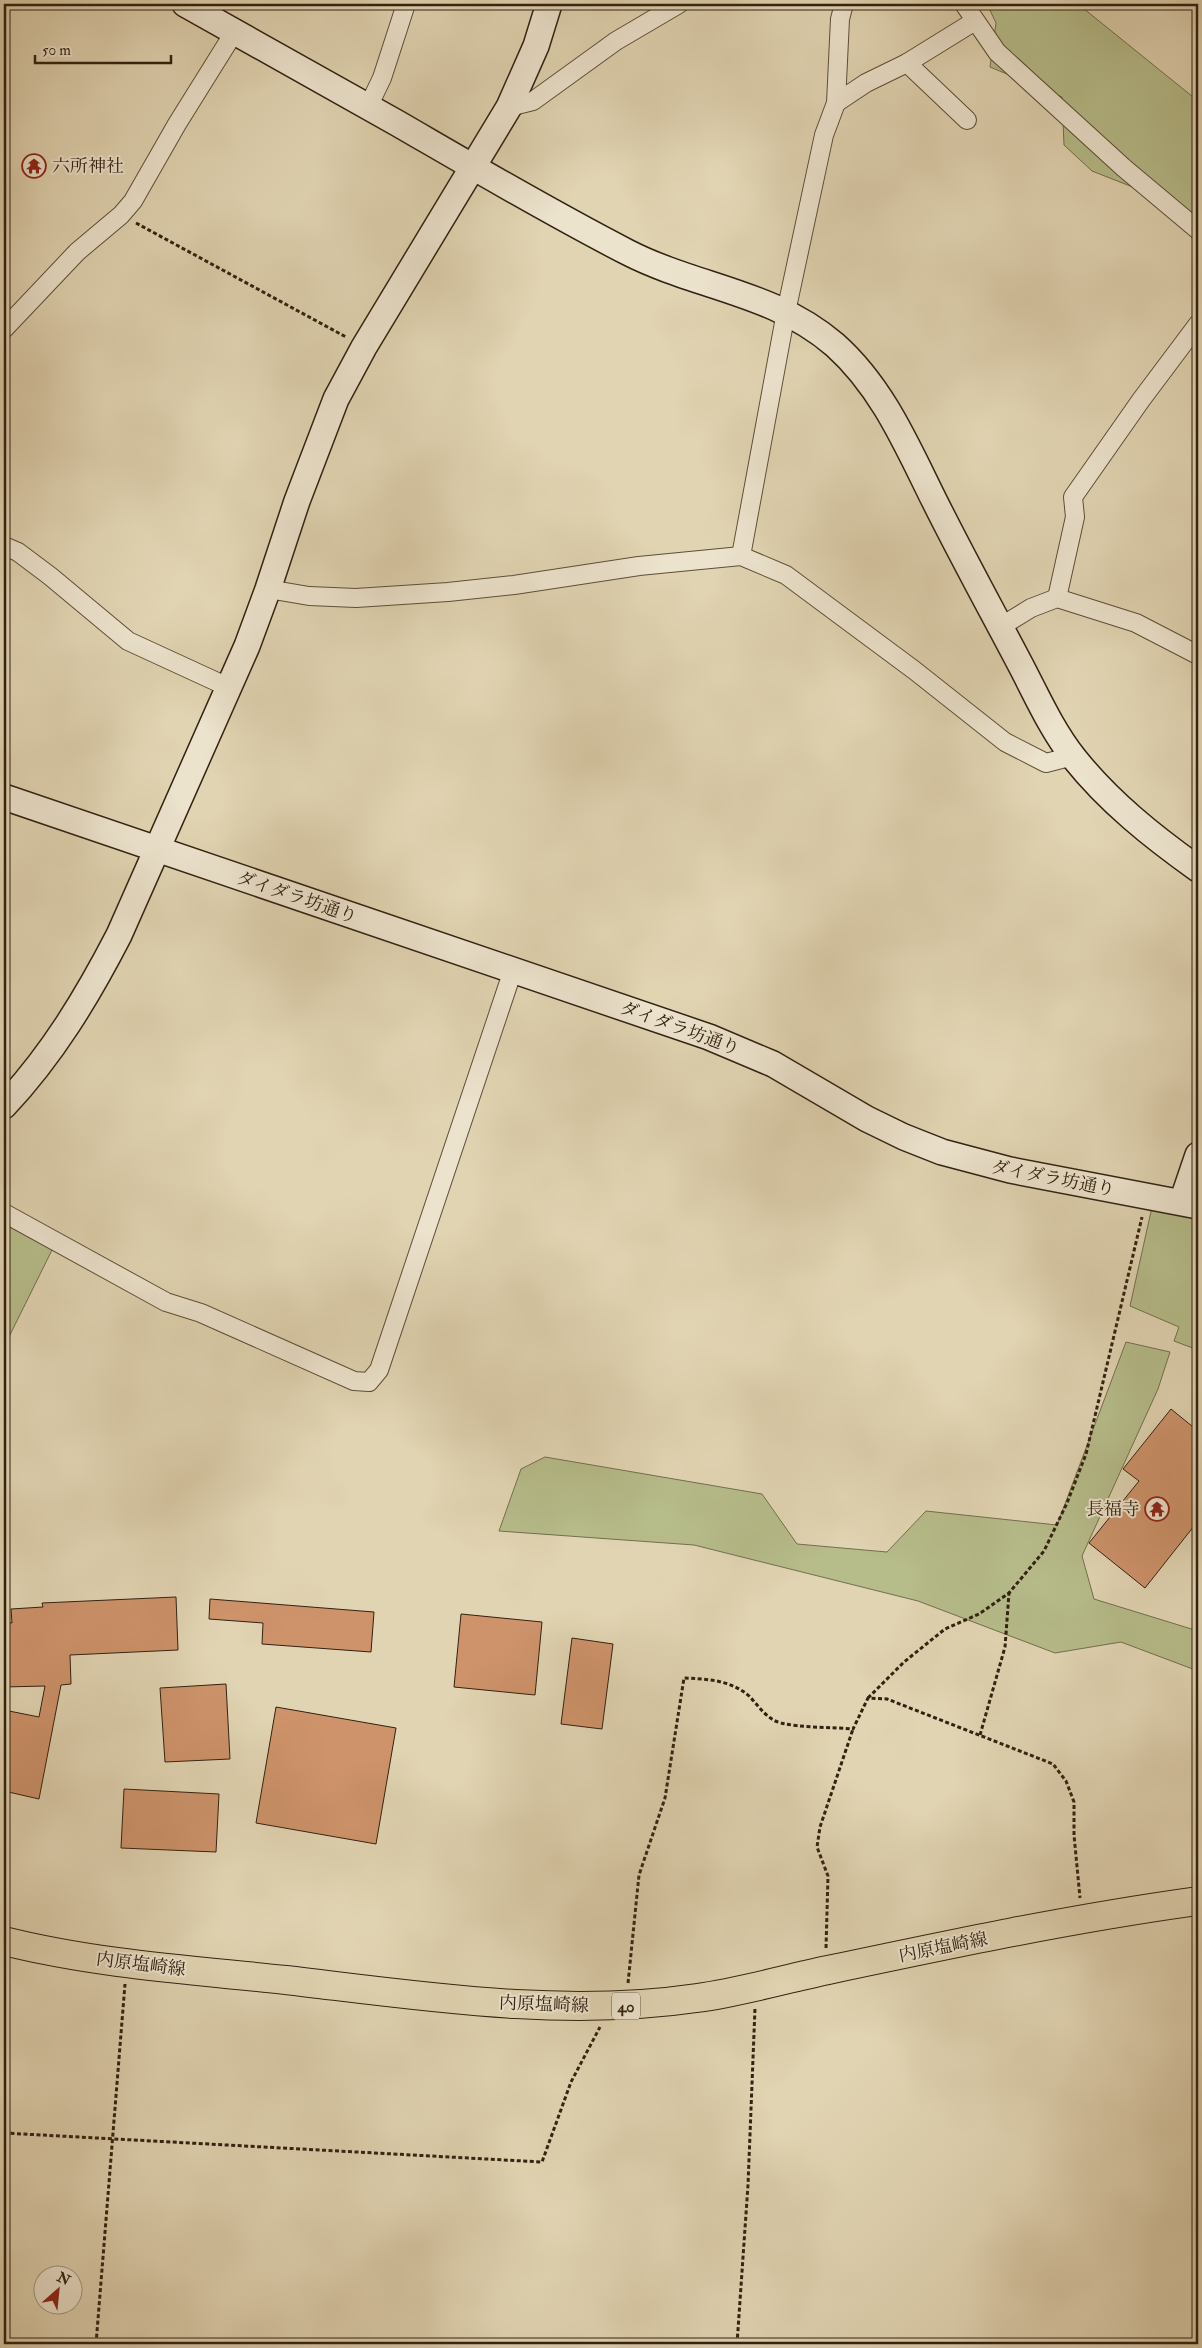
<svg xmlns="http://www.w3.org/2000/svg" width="1202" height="2348" font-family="'IM FELL Double Pica','Noto Serif JP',serif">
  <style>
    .green { fill: #b6bc8a; stroke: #746e4e }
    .building { fill: #ce936b; stroke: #322111 }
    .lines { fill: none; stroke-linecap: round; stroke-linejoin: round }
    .street-casing { stroke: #5e4e39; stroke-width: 20 }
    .secondary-casing { stroke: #322111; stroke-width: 28 }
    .primary-casing { stroke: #322111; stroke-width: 30 }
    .path { stroke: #322111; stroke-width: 3; stroke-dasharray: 4 2.5; stroke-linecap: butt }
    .street { stroke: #ece3cd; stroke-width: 18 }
    .secondary { stroke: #ece3cd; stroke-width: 25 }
    .primary { stroke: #e1d4b2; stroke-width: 28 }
    .labels { text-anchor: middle; stroke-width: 4; stroke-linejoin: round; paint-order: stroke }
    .shield { fill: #ece3cd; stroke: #6a5b49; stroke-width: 1 }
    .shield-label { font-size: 16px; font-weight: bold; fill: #322111 }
    .poi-label { font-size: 18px; fill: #322111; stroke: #ece3cd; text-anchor: start }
    .street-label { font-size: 18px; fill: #322111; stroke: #ece3cd }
  </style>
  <rect width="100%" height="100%" fill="#e1d4b2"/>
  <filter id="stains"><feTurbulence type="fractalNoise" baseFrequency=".004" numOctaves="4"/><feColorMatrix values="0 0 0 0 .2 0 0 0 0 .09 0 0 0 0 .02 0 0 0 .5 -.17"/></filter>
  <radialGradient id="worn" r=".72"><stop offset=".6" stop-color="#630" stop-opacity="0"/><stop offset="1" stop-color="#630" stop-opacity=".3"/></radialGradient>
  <g class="green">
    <path d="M987 4H1078L1198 101V218L1186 208 1092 171 1064 145 1062 97 990 67 996 23Z"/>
    <path d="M1152 1207 1198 1218V1350L1174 1341 1179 1327 1130 1306Z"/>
    <path d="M4 1217 54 1246 4 1347Z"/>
    <path d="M1126 1342 1170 1352 1158 1389 1082 1556 1094 1599 1198 1631V1671L1121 1642 1055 1653 918 1601 694 1545 499 1531 521 1469 545 1457 762 1494 797 1544 887 1552 926 1511 1057 1525Z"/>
  </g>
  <g class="building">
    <path d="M1171 1409 1198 1431V1521L1145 1588 1089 1543 1139 1481 1123 1469Z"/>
    <path d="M176 1597 178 1650 70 1655 71 1684 61 1685 39 1799 4 1791V1710L39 1717 45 1686 4 1687V1622L12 1623 11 1609 43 1607 42 1603Z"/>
    <path d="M210 1599 374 1612 371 1652 262 1644 263 1623 209 1619Z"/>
    <path d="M461 1614 542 1622 535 1695 454 1687Z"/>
    <path d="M572 1638 613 1644 602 1729 561 1724Z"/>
    <path d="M226 1684 230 1759 165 1762 160 1688Z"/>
    <path d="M276 1707 396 1728 376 1844 256 1823Z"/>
    <path d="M124 1789 219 1794 216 1852 121 1848Z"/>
  </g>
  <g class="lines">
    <g class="street-casing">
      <g id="street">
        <path d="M964 4 997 52 1124 168 1198 230"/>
        <path d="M907 63 967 120"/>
        <path d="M836 103 866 83 907 63 975 21"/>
        <path d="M368 107 382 78 406 4"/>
        <path d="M509 107 533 101 616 41 679 4"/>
        <path d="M4 329 77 252 121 215 133 201 177 124 235 31"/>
        <path d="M4 546 18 552 50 576 128 641 228 687"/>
        <path d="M741 556 786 312 824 135 836 103 840 19 844 4"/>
        <path d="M268 589 309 596 356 598 448 592 514 585 639 566 741 556 786 575 914 670 1005 742 1046 763 1073 756"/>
        <path d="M1057 598 1075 517 1073 497 1141 400 1198 324"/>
        <path d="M1000 627 1031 608 1057 598 1136 623 1198 655"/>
        <path d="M4 1213 166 1302 201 1313 354 1381 369 1382 379 1370 513 970"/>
      </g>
    </g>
    <g class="secondary-casing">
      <g id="secondary">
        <path d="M185 4C255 44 326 83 397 123 473 167 549 212 627 252 697 288 772 291 835 345 883 388 907 446 935 502 962 556 991 609 1019 662 1036 694 1051 729 1074 758 1109 802 1153 837 1198 869"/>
        <path d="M4 797 709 1037 773 1064 867 1119 904 1137 942 1152 1010 1170 1198 1206"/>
        <path d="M4 1106C52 1055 87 997 119 935L247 646 268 589 297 501 336 399 364 347 509 107 536 46 549 4"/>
        <path d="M1182 1202 1198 1155"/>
      </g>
    </g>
    <g class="primary-casing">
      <path id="primary" d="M4 1941C96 1964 192 1970 286 1980 422 1996 561 2018 697 1998 741 1992 785 1979 828 1970 951 1944 1074 1918 1198 1901"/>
    </g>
    <g class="path">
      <path d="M136 223 346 337"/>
      <path d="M868 1698 904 1662 945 1629 979 1614 1009 1593 1044 1551 1067 1503 1086 1454 1142 1217"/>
      <path d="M980 1735 1005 1647 1009 1593"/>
      <path d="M826 1948 828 1876 817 1847 820 1827 853 1729"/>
      <path d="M628 1983 639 1875 665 1798 684 1678C707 1679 731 1680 749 1696 759 1706 766 1719 781 1723 802 1728 831 1727 853 1729L868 1698 887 1699 1053 1764 1066 1781 1074 1802V1835L1080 1898"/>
      <path d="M4 2133 542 2162 571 2082 600 2027"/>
      <path d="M96 2344 125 1984"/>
      <path d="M737 2344 748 2185 755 2008"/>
    </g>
    <use href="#street" class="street"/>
    <use href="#secondary" class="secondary"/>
    <use href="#primary" class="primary"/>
  </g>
  <defs>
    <g id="temple-ring" transform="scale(1.25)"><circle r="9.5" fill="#ece3cd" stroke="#8f2418" stroke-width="1.5"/><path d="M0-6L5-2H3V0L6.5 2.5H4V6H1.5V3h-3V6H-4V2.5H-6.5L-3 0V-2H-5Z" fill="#8f2418"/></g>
  </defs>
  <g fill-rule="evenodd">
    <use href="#temple-ring" x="34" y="166"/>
    <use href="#temple-ring" x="1157" y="1509"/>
  </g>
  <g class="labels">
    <rect class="shield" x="612" y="1992.5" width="28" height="27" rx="4"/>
    <g class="shield-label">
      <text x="626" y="2012">40</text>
    </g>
    <g class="poi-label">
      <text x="52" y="172">六所神社</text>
      <text x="1140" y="1515" text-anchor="end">長福寺</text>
    </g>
    <g class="street-label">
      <text transform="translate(297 897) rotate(19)" y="6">ダイダラ坊通り</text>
      <text transform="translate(680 1028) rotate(20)" y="6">ダイダラ坊通り</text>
      <text transform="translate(1053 1178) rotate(11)" y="6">ダイダラ坊通り</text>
      <text transform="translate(943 1947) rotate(-11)" y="6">内原塩崎線</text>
      <text transform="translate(141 1964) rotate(7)" y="6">内原塩崎線</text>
      <text transform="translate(544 2004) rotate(2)" y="6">内原塩崎線</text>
    </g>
  </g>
  <rect width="1202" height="2348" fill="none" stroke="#e1d4b2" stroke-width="20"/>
  <rect x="5" y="5" width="1192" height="2338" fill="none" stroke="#322111" stroke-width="2.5"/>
  <rect x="10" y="10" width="1182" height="2328" fill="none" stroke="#322111"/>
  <g transform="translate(58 2290) rotate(27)"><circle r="24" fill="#ece3cd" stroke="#a29582"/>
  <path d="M0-4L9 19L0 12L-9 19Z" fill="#8f2418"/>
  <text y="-8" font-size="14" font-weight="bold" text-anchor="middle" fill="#322111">N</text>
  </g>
  <path d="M35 55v8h136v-8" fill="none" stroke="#322111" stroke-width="2.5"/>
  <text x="42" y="55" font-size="15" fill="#322111" stroke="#ece3cd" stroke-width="4" paint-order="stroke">50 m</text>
  <rect width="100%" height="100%" filter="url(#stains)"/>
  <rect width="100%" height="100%" fill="url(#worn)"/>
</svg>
